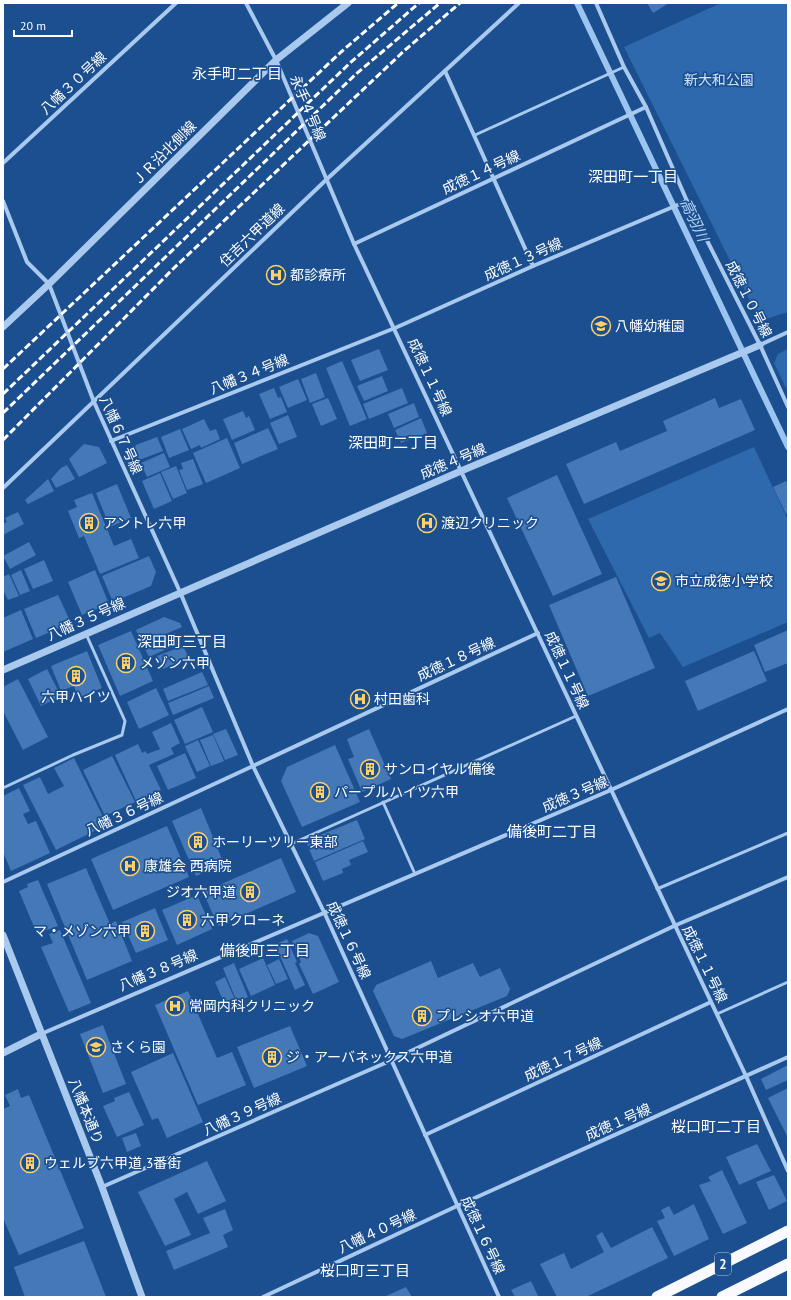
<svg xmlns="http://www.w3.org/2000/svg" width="791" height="1300" font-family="'PT Sans','Noto Sans JP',sans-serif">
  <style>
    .green { fill: #2e69ad }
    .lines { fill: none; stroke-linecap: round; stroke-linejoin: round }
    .stream { stroke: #9cc4f0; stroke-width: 6 }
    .building { fill: #4478b7 }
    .service { stroke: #a9c9ee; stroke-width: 3 }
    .minor { stroke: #a9c9ee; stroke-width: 4 }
    .tertiary { stroke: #a9c9ee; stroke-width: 7 }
    .trunk { stroke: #f8faff; stroke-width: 11 }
    .rail { stroke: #fff; stroke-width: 3; stroke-dasharray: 7 3; stroke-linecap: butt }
    .labels { text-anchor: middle; stroke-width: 3.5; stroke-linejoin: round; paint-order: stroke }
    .shield { fill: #1b4f8f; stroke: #bbcadd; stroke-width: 1 }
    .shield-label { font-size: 13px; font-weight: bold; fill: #fff }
    .park-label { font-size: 14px; fill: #cfe3fa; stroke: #1b4f8f }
    .street-label { font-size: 14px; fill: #fff; stroke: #1b4f8f }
    .poi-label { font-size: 14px; fill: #fff; stroke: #1b4f8f; text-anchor: start }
    .neighbourhood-label { font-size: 15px; fill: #fff; stroke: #1b4f8f }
    .water-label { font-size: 15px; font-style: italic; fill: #b5d3f5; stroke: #1b4f8f }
  </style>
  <rect width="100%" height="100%" fill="#1b4f8f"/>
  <g class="green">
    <path d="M721 3H788V312L760 321 624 47Z"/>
    <path d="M788 349V392L774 363 778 354Z"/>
    <path d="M754 447 788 520V622L683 667 660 633 649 638 588 519Z"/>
  </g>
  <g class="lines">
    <path class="stream" d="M577 3 788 447"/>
  </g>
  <g class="building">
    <path d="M647 3H669L653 13Z"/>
    <path d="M379 349 388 370 360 381 351 360Z"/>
    <path d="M342 361 367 419 350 426 326 368Z"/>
    <path d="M316 373 325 397 310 403 301 379Z"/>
    <path d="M382 376 388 391 364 401 357 386Z"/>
    <path d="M298 379 307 400 288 408 279 387Z"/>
    <path d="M274 388 278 398 281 397 287 412 270 419 259 394Z"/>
    <path d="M402 388 408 403 369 419 363 404Z"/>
    <path d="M328 398 337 419 321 426 312 404Z"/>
    <path d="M715 398 719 408 741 399 755 430 584 504 566 464 616 442 620 451 667 431 663 421Z"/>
    <path d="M414 403 419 417 394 428 388 414Z"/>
    <path d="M243 411 246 418 249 416 255 430 232 440 223 419Z"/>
    <path d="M288 415 297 437 279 444 270 423Z"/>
    <path d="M421 418 427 433 401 443 395 430Z"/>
    <path d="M204 419 210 431 216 429 220 439 201 448 200 445 191 449 182 429Z"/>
    <path d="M268 428 278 449 242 464 234 443Z"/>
    <path d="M180 429 189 450 169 458 161 437Z"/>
    <path d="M157 437 163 451 139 460 134 449 136 445Z"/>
    <path d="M227 438 240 468 206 483 193 453Z"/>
    <path d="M84 444 99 447 107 463 79 477 69 459Z"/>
    <path d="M164 453 170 467 147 477 141 463Z"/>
    <path d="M193 459 203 484 187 490 179 470 183 469 181 463Z"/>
    <path d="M67 465 75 479 56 488 51 479 61 468Z"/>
    <path d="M176 466 187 493 173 499 161 472Z"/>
    <path d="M160 473 172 501 154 509 142 481Z"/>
    <path d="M557 475 602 574 553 596 507 498Z"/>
    <path d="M48 479 54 491 28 504 25 500Z"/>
    <path d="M786 481 788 485V513L786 514 773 487Z"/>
    <path d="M117 484 131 518 110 527 96 493Z"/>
    <path d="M92 493 114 546 131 539 139 558 100 574 84 536 79 538 68 511 77 507 74 500Z"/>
    <path d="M18 512 24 524 3 535V524L7 522 5 518Z"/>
    <path d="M29 542 36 555 10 569 3 556Z"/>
    <path d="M149 556 156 572 151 586 113 602 102 576Z"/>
    <path d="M44 560 53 581 33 589 24 569Z"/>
    <path d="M21 570 30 591 20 595 11 575Z"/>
    <path d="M95 570 109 604 82 615 68 582Z"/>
    <path d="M9 574 19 596 8 600 3 590V577Z"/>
    <path d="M616 577 655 668 588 696 549 605Z"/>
    <path d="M58 595 71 623 36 638 24 609Z"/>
    <path d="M21 610 33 639 3 652V618Z"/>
    <path d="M164 617 180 623 182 627 142 644 136 630Z"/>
    <path d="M788 630V663L765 672 754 645Z"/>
    <path d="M131 631 153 681 120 696 98 645Z"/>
    <path d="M175 633 180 643 149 657 144 647Z"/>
    <path d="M183 646 189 658 163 669 157 656Z"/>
    <path d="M87 651 102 688 78 698 74 686 61 691 51 666Z"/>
    <path d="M754 651 767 681 698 711 685 681Z"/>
    <path d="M47 669 61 696 41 706 28 679Z"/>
    <path d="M202 672 208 685 168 701 163 689Z"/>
    <path d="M18 679 48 737 23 750 3 711V687Z"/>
    <path d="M209 686 214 698 173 715 168 703Z"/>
    <path d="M156 688 169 715 139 729 127 702Z"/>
    <path d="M202 707 213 732 185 744 174 720Z"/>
    <path d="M171 723 180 743 171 748 174 754 149 765 161 790 136 801 115 755 138 744 142 753 146 751 147 754 160 749 152 732Z"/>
    <path d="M226 729 238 755 225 760 213 734Z"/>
    <path d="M369 729 391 779 362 792 348 759 354 757 347 739Z"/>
    <path d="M213 735 224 761 211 766 200 740Z"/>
    <path d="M198 740 210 766 197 772 185 746Z"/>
    <path d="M335 745 360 802 302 827 281 781 287 767Z"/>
    <path d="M185 753 196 778 168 790 157 766Z"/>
    <path d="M112 756 135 802 105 816 83 770Z"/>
    <path d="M74 758 107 825 56 850 23 785 40 777 48 794 64 786 54 768Z"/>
    <path d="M19 788 30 811 23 814 28 824 36 821 50 853 11 871 3 852V796Z"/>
    <path d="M201 808 224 864 196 876 172 821Z"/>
    <path d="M357 820 365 839 314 861 306 841Z"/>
    <path d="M167 826 189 877 113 910 91 859Z"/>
    <path d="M363 841 368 852 349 860 351 865 342 869 343 873 323 881 315 862Z"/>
    <path d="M281 858 296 892 218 926 203 892Z"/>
    <path d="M86 868 110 924 116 921 132 961 87 980 47 884Z"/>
    <path d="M38 880 58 926 37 934 19 891 28 887 27 884Z"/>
    <path d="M197 895 212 929 177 945 162 910Z"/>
    <path d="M155 908 168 940 136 953 122 922Z"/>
    <path d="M60 930 91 1003 69 1012 41 947 53 943 49 934Z"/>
    <path d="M309 933 318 936 339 982 313 994 299 964 301 962 292 941Z"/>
    <path d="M287 939 297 962 295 963 305 985 295 990 275 945Z"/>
    <path d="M263 958 275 985 251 996 239 969Z"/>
    <path d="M279 959 288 979 276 984 267 965Z"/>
    <path d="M431 961 438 978 473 963 480 977 500 968 510 989 507 996 402 1039 394 1036 373 991 376 985Z"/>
    <path d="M234 963 248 997 237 1002 223 968Z"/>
    <path d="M225 977 236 1002 226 1007 215 982Z"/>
    <path d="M188 991 217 1058 232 1052 246 1085 198 1105 155 1005Z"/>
    <path d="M103 1025 126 1084 103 1093 80 1034Z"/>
    <path d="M290 1026 307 1066 254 1088 237 1047Z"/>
    <path d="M173 1053 203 1122 167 1138 158 1118 152 1120 131 1072Z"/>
    <path d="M788 1065V1080L766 1090 761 1079Z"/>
    <path d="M788 1088V1138L768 1098Z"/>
    <path d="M18 1089 21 1098 29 1095 84 1228 19 1255 3 1218V1109L10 1106 5 1095Z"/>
    <path d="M129 1092 144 1125 117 1137 103 1106 115 1101 114 1098Z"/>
    <path d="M136 1133 141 1146 127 1152 122 1138Z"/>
    <path d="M757 1144 771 1171 739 1185 726 1157Z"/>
    <path d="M207 1161 226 1201 198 1214 187 1192 174 1199 191 1235 165 1246 138 1192Z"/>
    <path d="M722 1170 747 1223 723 1234 699 1185 711 1181 708 1177Z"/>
    <path d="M774 1175 787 1201 769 1210 756 1182Z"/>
    <path d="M694 1204 709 1239 674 1256 657 1221 665 1218 661 1210 669 1206 674 1215Z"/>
    <path d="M225 1209 233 1230 223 1235 228 1247 174 1270 166 1251 210 1233 203 1218Z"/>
    <path d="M652 1227 668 1258 586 1297H557L540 1264 564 1253 571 1269 604 1252 596 1236 602 1232 611 1248Z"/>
    <path d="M84 1241 106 1297H25L14 1267Z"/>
    <path d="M531 1281 538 1296 535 1297H515L511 1290Z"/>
    <path d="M406 1287 412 1297H384Z"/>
  </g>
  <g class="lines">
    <g class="service">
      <path d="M475 135 624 67"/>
      <path d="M3 788 73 755 122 735 125 721 86 634"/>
      <path d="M383 802 415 874"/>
      <path d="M291 844 576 716"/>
      <path d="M657 889 788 833"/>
      <path d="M717 1014 788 982"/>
    </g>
    <g class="minor">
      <path d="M246 3 276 60 354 244 746 1076 788 1171"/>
      <path d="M596 3 624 67 646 107 687 201"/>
      <path d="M445 71 533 266"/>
      <path d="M3 163 176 3"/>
      <path d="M3 201 27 262 49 284 94 402 180 592 253 766 325 914 499 1297"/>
      <path d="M354 244 646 107"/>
      <path d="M760 345 788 332"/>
      <path d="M111 441 395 328 533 266 687 201 760 345 788 407"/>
      <path d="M3 488 327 179 519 3"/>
      <path d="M3 882 253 766 538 633"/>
      <path d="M41 1034 611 790 788 709"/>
      <path d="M425 1135 711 1002"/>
      <path d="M102 1187 392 1060 674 926 788 877"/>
      <path d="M263 1297 457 1206 788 1057"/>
    </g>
    <g class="tertiary">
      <path d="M3 327 49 284 276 60 348 3"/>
      <path d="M3 670 461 471 760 345"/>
      <path d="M3 935 102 1187 142 1297"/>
      <path d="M3 1053 41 1034"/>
    </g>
    <g class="trunk">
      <path d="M657 1297 788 1231"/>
      <path d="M722 1297 788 1264"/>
    </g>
    <g class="rail">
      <path d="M3 369 341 52 398 3"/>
      <path d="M3 394 350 63 419 3"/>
      <path d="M3 413 356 74 440 3"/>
      <path d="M3 440 174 268 405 50 460 3"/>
    </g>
  </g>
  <defs>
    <g id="hospital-ring" transform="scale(1)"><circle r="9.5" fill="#1b4f8f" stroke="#ffd166" stroke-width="1.5"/><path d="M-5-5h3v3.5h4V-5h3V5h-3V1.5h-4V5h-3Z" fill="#ffd166"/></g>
    <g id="school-ring" transform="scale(1)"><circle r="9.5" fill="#1b4f8f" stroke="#ffd166" stroke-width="1.5"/><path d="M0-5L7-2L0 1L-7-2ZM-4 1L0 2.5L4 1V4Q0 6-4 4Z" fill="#ffd166"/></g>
    <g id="building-ring" transform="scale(1)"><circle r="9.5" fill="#1b4f8f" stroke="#ffd166" stroke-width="1.5"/><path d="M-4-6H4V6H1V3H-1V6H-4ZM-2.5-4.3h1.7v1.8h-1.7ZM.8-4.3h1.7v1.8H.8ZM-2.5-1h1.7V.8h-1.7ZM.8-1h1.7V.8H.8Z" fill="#ffd166"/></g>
  </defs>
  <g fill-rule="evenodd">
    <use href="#hospital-ring" x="276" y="275"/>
    <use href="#school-ring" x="601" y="326"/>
    <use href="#building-ring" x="89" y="523"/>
    <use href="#hospital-ring" x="427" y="523"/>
    <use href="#school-ring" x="661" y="581"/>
    <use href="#building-ring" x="126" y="663"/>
    <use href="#building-ring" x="76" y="676"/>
    <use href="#hospital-ring" x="360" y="699"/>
    <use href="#building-ring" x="370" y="769"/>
    <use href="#building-ring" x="320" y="792"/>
    <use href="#building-ring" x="198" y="842"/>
    <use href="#hospital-ring" x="130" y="866"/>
    <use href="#building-ring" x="250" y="892"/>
    <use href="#building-ring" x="187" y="920"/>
    <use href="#building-ring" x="145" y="931"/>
    <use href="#hospital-ring" x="175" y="1006"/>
    <use href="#building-ring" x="422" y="1016"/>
    <use href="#school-ring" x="96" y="1047"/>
    <use href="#building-ring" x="272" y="1057"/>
    <use href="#building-ring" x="30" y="1163"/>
  </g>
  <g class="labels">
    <rect class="shield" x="715" y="1253" width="16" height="22" rx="3"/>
    <g class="shield-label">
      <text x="723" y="1269">2</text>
    </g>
    <g class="park-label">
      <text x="719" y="85">新大和公園</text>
    </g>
    <g class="street-label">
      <text transform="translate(73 83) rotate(-43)" y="5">八幡３０号線</text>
      <text transform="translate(308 108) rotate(67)" y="5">永手４号線</text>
      <text transform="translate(164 153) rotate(-45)" y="5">ＪＲ沿北側線</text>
      <text transform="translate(481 172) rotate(-25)" y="5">成徳１４号線</text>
      <text transform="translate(252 235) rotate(-44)" y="5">住吉六甲道線</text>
      <text transform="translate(523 259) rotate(-24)" y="5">成徳１３号線</text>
      <text transform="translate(749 299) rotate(63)" y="5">成徳１０号線</text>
      <text transform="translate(249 374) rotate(-22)" y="5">八幡３４号線</text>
      <text transform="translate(430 377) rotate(65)" y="5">成徳１１号線</text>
      <text transform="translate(121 435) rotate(66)" y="5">八幡６７号線</text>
      <text transform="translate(453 461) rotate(-23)" y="5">成徳４号線</text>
      <text transform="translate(86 619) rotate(-24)" y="5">八幡３５号線</text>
      <text transform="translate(456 659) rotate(-25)" y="5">成徳１８号線</text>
      <text transform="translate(567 670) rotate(65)" y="5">成徳１１号線</text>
      <text transform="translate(575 794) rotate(-23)" y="5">成徳３号線</text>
      <text transform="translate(124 814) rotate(-25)" y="5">八幡３６号線</text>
      <text transform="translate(349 940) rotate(65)" y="5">成徳１６号線</text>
      <text transform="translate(705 964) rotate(64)" y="5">成徳１１号線</text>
      <text transform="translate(158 970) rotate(-23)" y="5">八幡３８号線</text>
      <text transform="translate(563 1059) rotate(-25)" y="5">成徳１７号線</text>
      <text transform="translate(86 1111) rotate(68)" y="5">八幡本通り</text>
      <text transform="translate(242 1114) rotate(-24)" y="5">八幡３９号線</text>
      <text transform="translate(618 1122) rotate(-24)" y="5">成徳１号線</text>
      <text transform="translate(377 1231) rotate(-25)" y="5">八幡４０号線</text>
      <text transform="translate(483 1235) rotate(65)" y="5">成徳１６号線</text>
    </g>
    <g class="poi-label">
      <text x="290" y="280">都診療所</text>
      <text x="615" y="331">八幡幼稚園</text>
      <text x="103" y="528">アントレ六甲</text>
      <text x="441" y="528">渡辺クリニック</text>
      <text x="675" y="586">市立成徳小学校</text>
      <text x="140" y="668">メゾン六甲</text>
      <text x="76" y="702" text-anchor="middle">六甲ハイツ</text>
      <text x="374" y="704">村田歯科</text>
      <text x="384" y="774">サンロイヤル備後</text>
      <text x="334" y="797">パープルハイツ六甲</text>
      <text x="212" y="847">ホーリーツリー東部</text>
      <text x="144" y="871">康雄会 西病院</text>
      <text x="236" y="897" text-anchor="end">ジオ六甲道</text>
      <text x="201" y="925">六甲クローネ</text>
      <text x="131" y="936" text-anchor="end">マ・メゾン六甲</text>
      <text x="189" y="1011">常岡内科クリニック</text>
      <text x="436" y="1021">プレシオ六甲道</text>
      <text x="110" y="1052">さくら園</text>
      <text x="286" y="1062">ジ・アーバネックス六甲道</text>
      <text x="44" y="1168">ウェルブ六甲道 3番街</text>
    </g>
    <g class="neighbourhood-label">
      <text x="237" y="79">永手町二丁目</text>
      <text x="633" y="182">深田町一丁目</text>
      <text x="393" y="448">深田町二丁目</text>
      <text x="182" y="647">深田町三丁目</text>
      <text x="552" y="837">備後町二丁目</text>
      <text x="265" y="956">備後町三丁目</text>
      <text x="716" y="1132">桜口町二丁目</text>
      <text x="365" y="1276">桜口町三丁目</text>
    </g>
    <g class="water-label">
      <text transform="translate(694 220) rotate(65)" y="5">高羽川</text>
    </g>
  </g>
  <rect width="791" height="1300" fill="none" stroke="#ffffff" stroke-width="8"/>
  <path d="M14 30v6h58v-6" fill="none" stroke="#ffffff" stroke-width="2"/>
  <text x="20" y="30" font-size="12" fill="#ffffff" stroke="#1b4f8f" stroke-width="3" paint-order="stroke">20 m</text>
</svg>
